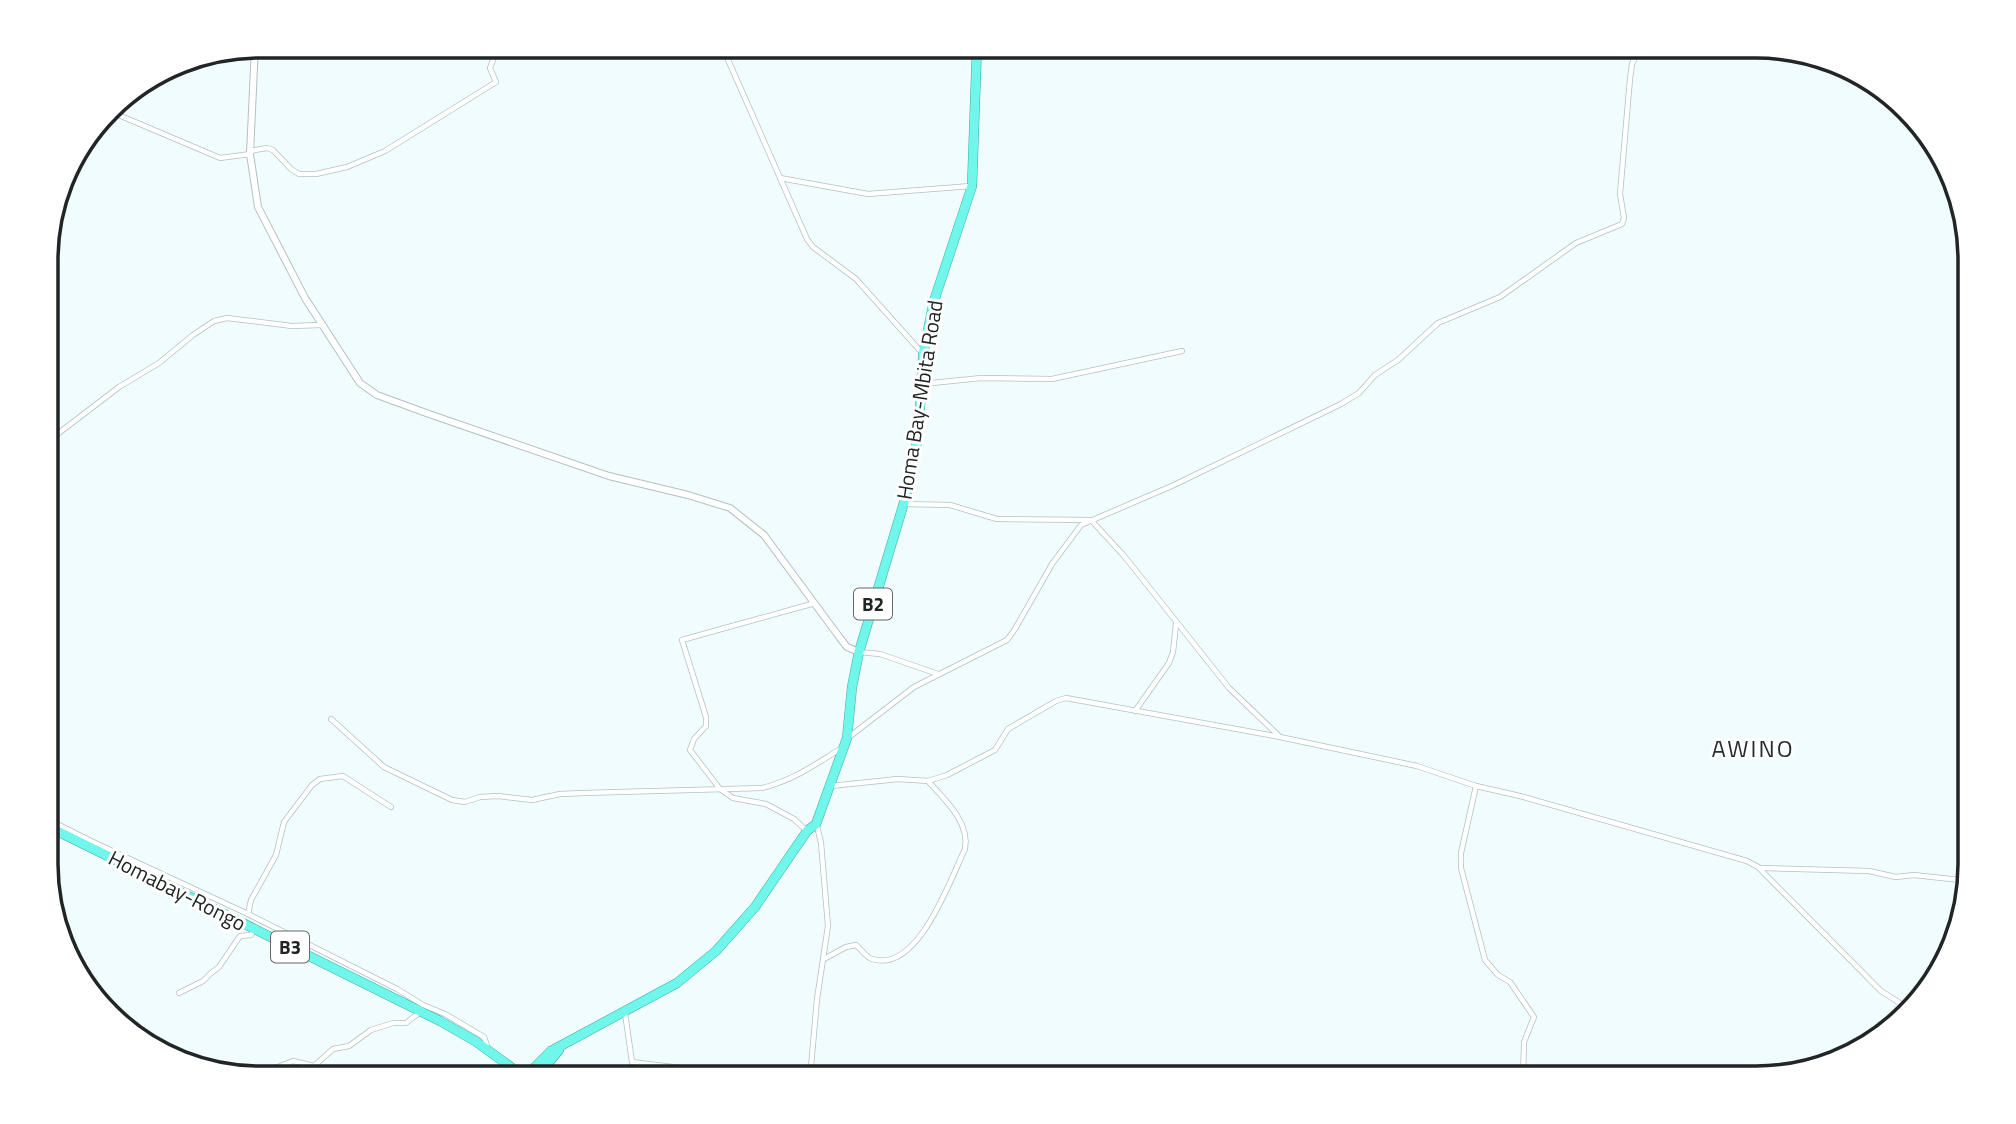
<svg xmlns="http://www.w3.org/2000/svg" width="2016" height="1124" font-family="'Titillium Web',sans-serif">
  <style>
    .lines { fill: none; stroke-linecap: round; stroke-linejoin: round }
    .minor-casing { stroke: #b4c0c1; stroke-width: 6 }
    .tertiary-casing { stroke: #b4c0c1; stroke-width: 8 }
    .trunk-casing { stroke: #3daca2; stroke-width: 10 }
    .minor { stroke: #fff; stroke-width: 4.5 }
    .tertiary { stroke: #fff; stroke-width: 6 }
    .trunk { stroke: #70f6ea; stroke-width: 9 }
    .labels { text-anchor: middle; stroke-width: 6; stroke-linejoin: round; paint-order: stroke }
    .shield { fill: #fff; stroke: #646667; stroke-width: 2 }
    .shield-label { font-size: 19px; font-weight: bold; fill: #212526 }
    .street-label { font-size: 21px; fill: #212526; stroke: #fff }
    .quarter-label { font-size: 24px; letter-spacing: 2px; fill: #252e30; stroke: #fff }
    .rim { fill: none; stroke: #212526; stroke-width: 3.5 }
  </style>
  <rect width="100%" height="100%" fill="#f0fcfe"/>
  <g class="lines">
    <g class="minor-casing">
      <g id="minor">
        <path d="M722 46 807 239 813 247 856 279 923 354"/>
        <path d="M114 113 220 158 250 154"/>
        <path d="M250 151 267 148 273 150 291 169 299 174H316L347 167 385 151 496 82 490 68 498 46"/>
        <path d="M780 178 868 194 971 186"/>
        <path d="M922 384 981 378 1052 379 1182 351"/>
        <path d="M47 442 119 387 159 363 193 335 214 321 227 318 292 326 321 325"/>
        <path d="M905 504 950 505 997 519 1091 520 1125 557 1229 688 1279 736"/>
        <path d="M859 652 880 654 938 674"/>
        <path d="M1135 711 1169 663 1173 652 1176 624"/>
        <path d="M331 719 384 767 452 800 465 802 480 797 498 796 532 800 560 794 584 793 762 788C794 780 814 765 842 748"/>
        <path d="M849 737 914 687 1007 640 1015 629 1052 564 1081 525 1174 485 1341 404 1359 393 1375 375 1398 360 1438 323 1500 297 1576 243 1622 224 1624 218 1620 194 1630 79 1632 64 1640 46"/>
        <path d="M831 786 898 779 928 781 947 775 995 750 1008 729 1056 701 1066 698 1280 737 1417 766 1476 786 1520 796 1747 861 1760 868 1869 871 1896 877 1914 875 1969 881"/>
        <path d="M1476 786 1461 853V868L1485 960 1498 975 1510 982 1534 1017 1524 1042 1523 1078"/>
        <path d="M47 819 91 841 248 914 397 989 423 1005 445 1014 484 1037 488 1049"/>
        <path d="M807 831 794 819 766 804 733 798 720 789 690 750 694 739 706 726V717L682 640 815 603"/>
        <path d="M1760 869 1881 991 1906 1007"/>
        <path d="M248 914 251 900 276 855 284 822 312 785 320 779 343 776 391 807"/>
        <path d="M824 959 846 947 856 945C861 949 866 957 872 959 918 974 950 880 965 849 970 822 945 800 928 781"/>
        <path d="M179 993 203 981 210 974 219 967 240 936 251 935 254 930"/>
        <path d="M625 1013 632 1062 689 1069 696 1078"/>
        <path d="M810 1076 866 1078"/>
        <path d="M252 1077 293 1061 314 1066 333 1049 349 1046 371 1030 393 1023H406L420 1012"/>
        <path d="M810 1078 817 999 828 926 821 843 817 826"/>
      </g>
    </g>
    <g class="tertiary-casing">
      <path id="tertiary" d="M255 46 250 154 258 207 305 298 360 383 377 395 429 414 609 476 688 495 730 508 764 535 840 638 847 647 859 652"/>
    </g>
    <g class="trunk-casing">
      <g id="trunk">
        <path d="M47 826 440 1021 475 1041 526 1078"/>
        <path d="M525 1077 551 1051 677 983 716 951 755 907 807 831 816 824 847 738 852 687 859 652 912 476 919 426 923 355 928 330 934 301 972 186 977 46"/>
        <path d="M536 1078 559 1050"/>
      </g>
    </g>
    <use href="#minor" class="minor"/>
    <use href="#tertiary" class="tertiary"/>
    <use href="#trunk" class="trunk"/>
  </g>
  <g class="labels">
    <g class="shield">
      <rect x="854" y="588.5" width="38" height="31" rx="5"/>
      <rect x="271" y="931.5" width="38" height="31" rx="5"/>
    </g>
    <g class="shield-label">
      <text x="873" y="611">B2</text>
      <text x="290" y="954">B3</text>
    </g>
    <g class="street-label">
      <text transform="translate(920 400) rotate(-81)" y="7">Homa Bay-Mbita Road</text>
      <text transform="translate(177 891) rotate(27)" y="7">Homabay-Rongo</text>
    </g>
    <g class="quarter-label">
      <text x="1753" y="757">AWINO</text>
    </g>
  </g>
  <path d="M0 0H2016V1124H0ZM260 58H1756A202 202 0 0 1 1958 260V864A202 202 0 0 1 1756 1066H260A202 202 0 0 1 58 864V260A202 202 0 0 1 260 58Z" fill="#fff" fill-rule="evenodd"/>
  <path class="rim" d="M260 58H1756A202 202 0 0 1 1958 260V864A202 202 0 0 1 1756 1066H260A202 202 0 0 1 58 864V260A202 202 0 0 1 260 58Z"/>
</svg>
